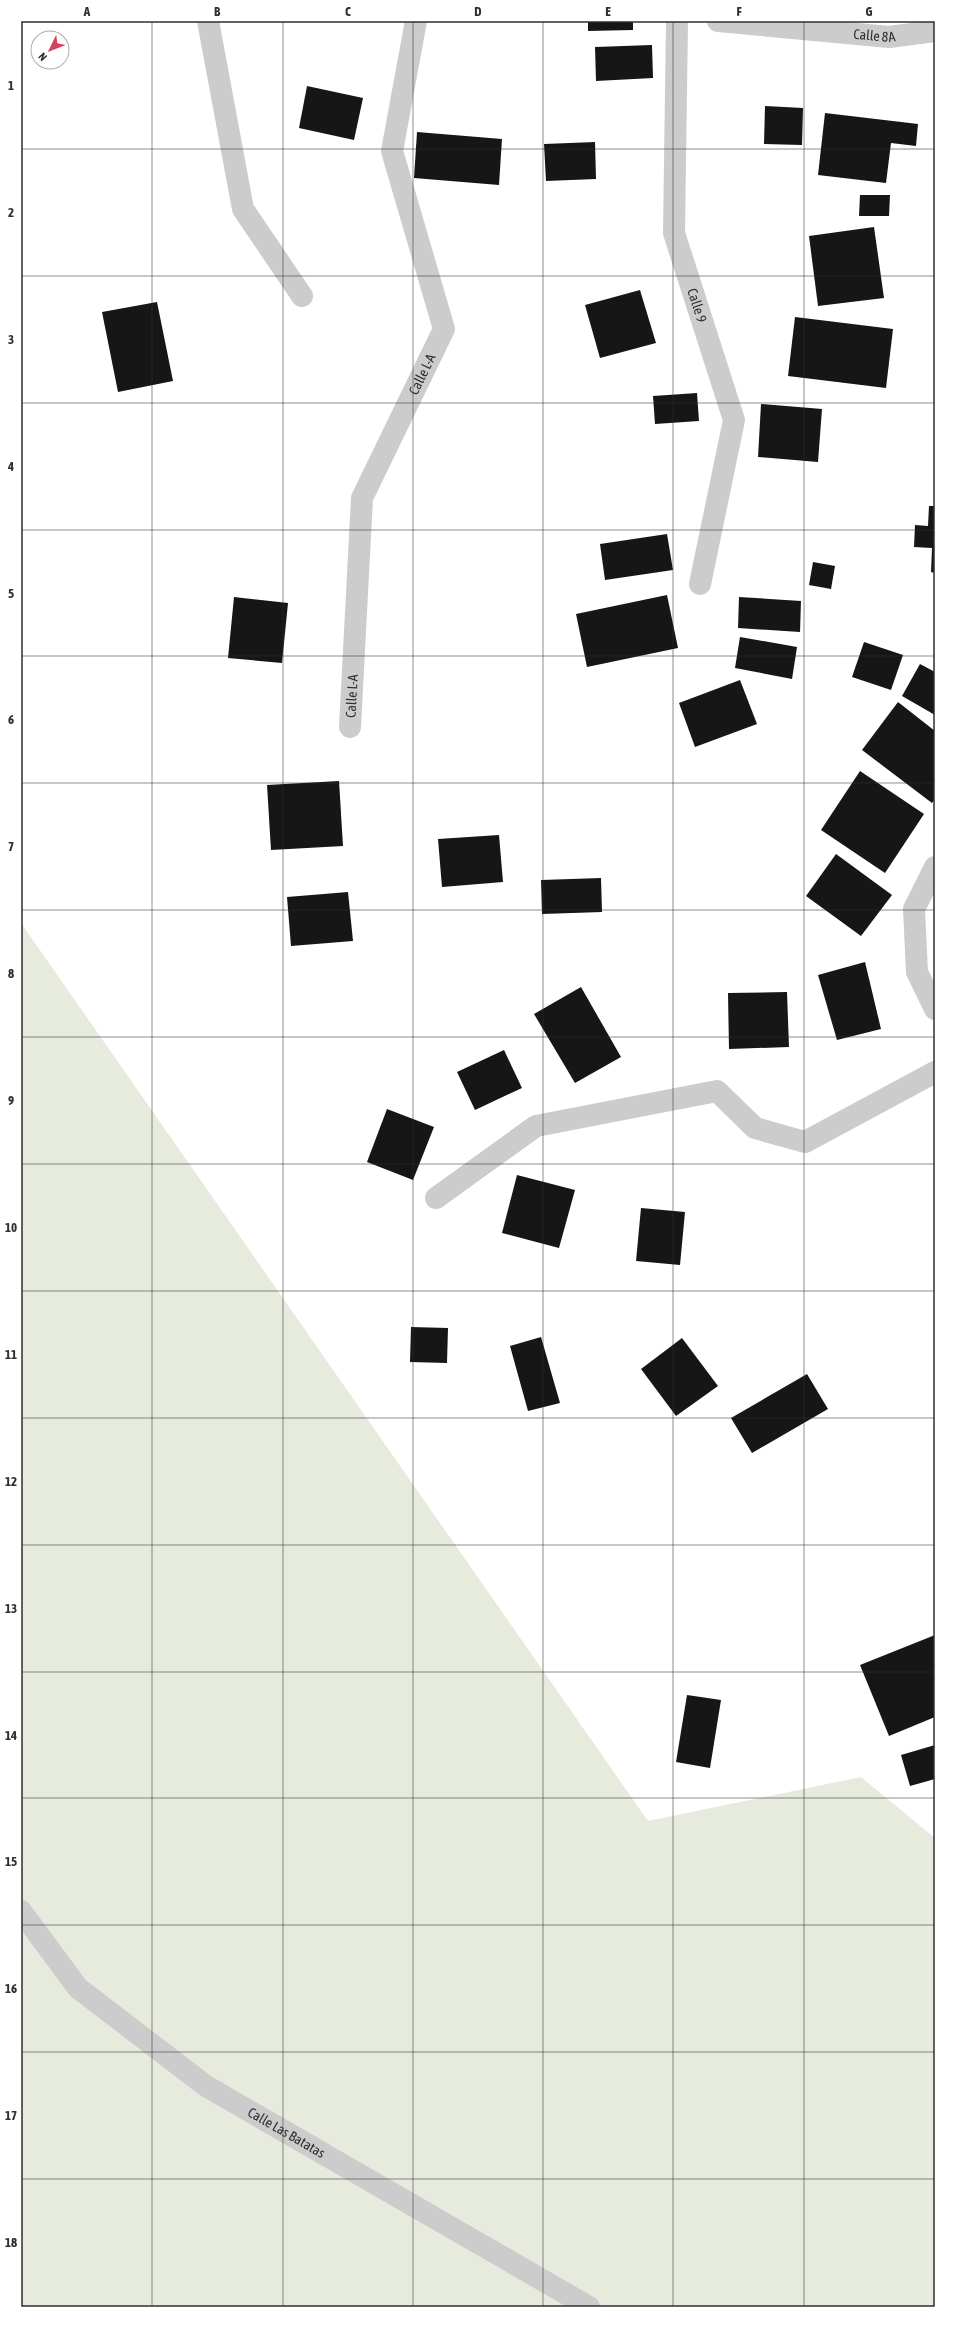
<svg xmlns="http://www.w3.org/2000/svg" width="956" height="2328" font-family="'Asap Condensed',sans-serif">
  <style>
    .green { fill: #e6ebde }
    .building { fill: #161616 }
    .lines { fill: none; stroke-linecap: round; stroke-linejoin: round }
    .minor { stroke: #ccc; stroke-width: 22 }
    .grid { fill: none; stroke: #2f2f2f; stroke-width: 1; stroke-opacity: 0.55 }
    .labels { text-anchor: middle; stroke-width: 4; stroke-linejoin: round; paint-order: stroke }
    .street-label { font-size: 14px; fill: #2f2f2f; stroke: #fff }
    .neatline { fill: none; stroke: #2f2f2f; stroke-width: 1.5 }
    .grid-label { font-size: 13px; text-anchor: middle; font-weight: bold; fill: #2f2f2f }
  </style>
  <rect width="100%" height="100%" fill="#fff"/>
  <path class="green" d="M21 923 648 1821 861 1777 935 1838V2307H21Z"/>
  <g class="building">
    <path d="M588 21H633V30L588 31Z"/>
    <path d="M652 45 653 78 596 81 595 47Z"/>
    <path d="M307 86 363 98 354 140 299 128Z"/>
    <path d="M765 106 803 108 802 145 764 144Z"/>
    <path d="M825 113 918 124 916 146 891 143 886 183 818 175Z"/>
    <path d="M417 132 502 139 499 185 414 178Z"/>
    <path d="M595 142 596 179 546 181 544 144Z"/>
    <path d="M860 195H890L889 216H859Z"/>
    <path d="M874 227 884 298 818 306 809 236Z"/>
    <path d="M640 290 656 343 600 358 585 305Z"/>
    <path d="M157 302 173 381 118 392 102 312Z"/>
    <path d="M795 317 893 329 886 388 788 376Z"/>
    <path d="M697 393 699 421 655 424 653 396Z"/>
    <path d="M761 404 822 409 818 462 758 457Z"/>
    <path d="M929 506H935V573L931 572 932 548 914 547 915 525 928 526Z"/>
    <path d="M667 534 673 570 605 580 600 544Z"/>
    <path d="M813 562 835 566 831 589 809 585Z"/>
    <path d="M667 595 678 648 587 667 576 614Z"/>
    <path d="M234 597 288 603 282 663 228 658Z"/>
    <path d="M739 597 801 601 800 632 738 628Z"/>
    <path d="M740 637 797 647 792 679 735 668Z"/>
    <path d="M864 642 903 655 891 690 852 677Z"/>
    <path d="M920 664 935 672V715L902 696Z"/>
    <path d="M740 680 757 724 695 747 679 703Z"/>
    <path d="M898 702 935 731V799L932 803 862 750Z"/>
    <path d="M860 771 924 814 885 873 821 830Z"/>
    <path d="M339 781 343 846 271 850 267 785Z"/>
    <path d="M499 835 503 882 442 887 438 839Z"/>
    <path d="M836 854 892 895 861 936 806 896Z"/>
    <path d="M601 878 602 912 542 914 541 880Z"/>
    <path d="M348 892 353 941 291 946 287 897Z"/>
    <path d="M865 962 881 1029 837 1040 818 975Z"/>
    <path d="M581 987 621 1057 575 1083 534 1014Z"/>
    <path d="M787 992 789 1047 729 1049 728 993Z"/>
    <path d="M504 1050 522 1088 475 1110 457 1072Z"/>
    <path d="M387 1109 434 1127 413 1180 367 1162Z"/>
    <path d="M517 1175 575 1190 559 1248 502 1233Z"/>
    <path d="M641 1208 685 1212 680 1265 636 1261Z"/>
    <path d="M411 1327 448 1328 447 1363 410 1362Z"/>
    <path d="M541 1337 560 1403 528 1411 510 1346Z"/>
    <path d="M682 1338 718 1386 676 1416 641 1369Z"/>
    <path d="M807 1374 828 1409 752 1453 731 1418Z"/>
    <path d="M935 1635V1717L889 1736 860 1665Z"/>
    <path d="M687 1695 721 1700 710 1768 676 1762Z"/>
    <path d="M935 1745V1779L910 1786 901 1755Z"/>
  </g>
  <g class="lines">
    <g class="minor">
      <path d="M208 21 243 209 302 296"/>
      <path id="s1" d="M677 21 674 233 734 420 700 584"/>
      <path id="s2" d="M718 21 889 37 935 31"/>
      <path id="s3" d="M350 727 362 498 444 329 392 151 416 21"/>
      <path d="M935 867 914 909 917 972 935 1009"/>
      <path d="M436 1198 536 1126 717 1091 755 1128 805 1142 935 1072"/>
      <path id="s4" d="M21 1911 78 1988 206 2086 589 2307"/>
    </g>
  </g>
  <path class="grid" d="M152 21V2307M283 21V2307M413 21V2307M543 21V2307M673 21V2307M804 21V2307M21 149H935M21 276H935M21 403H935M21 530H935M21 656H935M21 783H935M21 910H935M21 1037H935M21 1164H935M21 1291H935M21 1418H935M21 1545H935M21 1672H935M21 1798H935M21 1925H935M21 2052H935M21 2179H935"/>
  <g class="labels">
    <g class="street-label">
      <text dy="5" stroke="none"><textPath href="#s2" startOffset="157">Calle 8A</textPath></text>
      <text dy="5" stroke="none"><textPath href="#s1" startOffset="288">Calle 9</textPath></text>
      <text dy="5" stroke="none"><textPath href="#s3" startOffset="367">Calle L-A</textPath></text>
      <text dy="5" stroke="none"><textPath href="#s3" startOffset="31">Calle L-A</textPath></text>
      <text dy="5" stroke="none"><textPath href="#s4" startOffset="350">Calle Las Batatas</textPath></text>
    </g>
  </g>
  <rect width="956" height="2328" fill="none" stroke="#ffffff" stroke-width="44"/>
  <g transform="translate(50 50) rotate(227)"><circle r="19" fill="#ffffff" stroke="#acacac"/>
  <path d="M0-3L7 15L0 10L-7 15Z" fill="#d7405c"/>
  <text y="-6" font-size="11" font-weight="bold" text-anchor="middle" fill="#2f2f2f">N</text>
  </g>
  <rect x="22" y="22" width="912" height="2284" class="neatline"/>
  <g class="grid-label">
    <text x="87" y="16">A</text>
    <text x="217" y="16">B</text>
    <text x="348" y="16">C</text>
    <text x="478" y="16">D</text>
    <text x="608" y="16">E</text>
    <text x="739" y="16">F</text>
    <text x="869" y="16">G</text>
    <text x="11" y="90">1</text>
    <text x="11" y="217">2</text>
    <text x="11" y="344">3</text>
    <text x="11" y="471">4</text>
    <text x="11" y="598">5</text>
    <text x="11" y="724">6</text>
    <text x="11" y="851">7</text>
    <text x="11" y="978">8</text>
    <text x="11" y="1105">9</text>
    <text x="11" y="1232">10</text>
    <text x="11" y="1359">11</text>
    <text x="11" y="1486">12</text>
    <text x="11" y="1613">13</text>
    <text x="11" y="1740">14</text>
    <text x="11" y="1866">15</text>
    <text x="11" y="1993">16</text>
    <text x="11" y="2120">17</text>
    <text x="11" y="2247">18</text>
  </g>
</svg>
